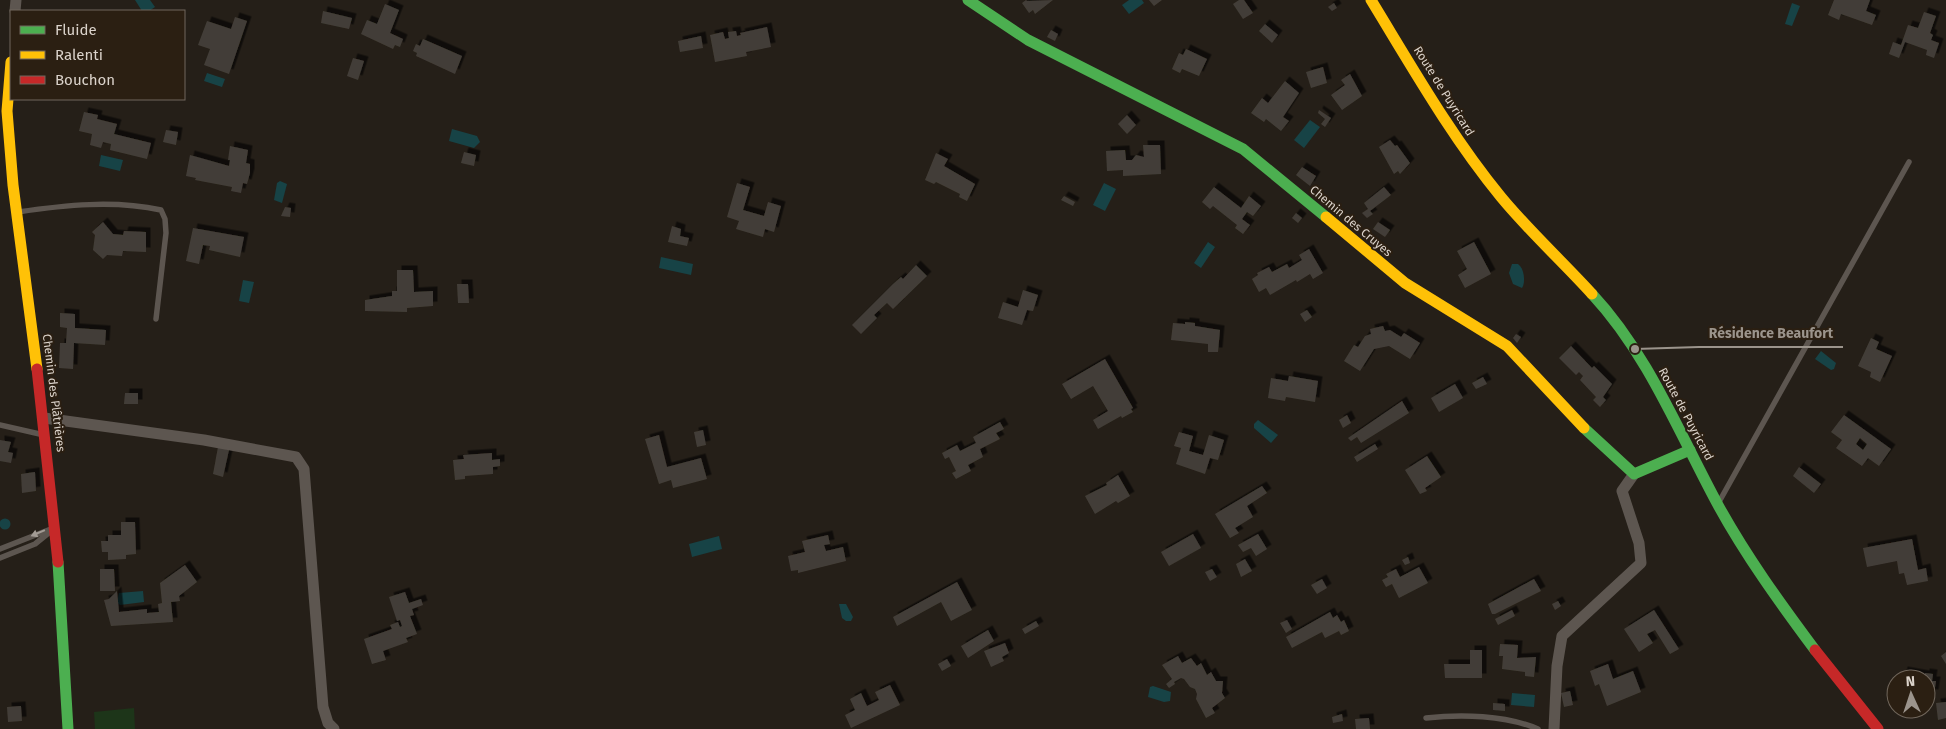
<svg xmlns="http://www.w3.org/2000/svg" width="1946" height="729" font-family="'Fira Sans',sans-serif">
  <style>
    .green { fill: #1d3519 }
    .water { fill: #174346 }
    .building { fill: #433e37; fill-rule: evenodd; filter: url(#shadow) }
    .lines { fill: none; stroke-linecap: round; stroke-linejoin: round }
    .lane { stroke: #5d5650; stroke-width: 5.5 }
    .street { stroke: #5d5650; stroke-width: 11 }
    .fast { stroke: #4caf50; stroke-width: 11 }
    .slow { stroke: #ffc107; stroke-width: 11 }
    .jam { stroke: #c62828; stroke-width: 11 }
    .oneway { fill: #a29b94 }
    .labels { text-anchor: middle; stroke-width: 4; stroke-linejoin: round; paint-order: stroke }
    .street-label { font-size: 12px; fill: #dbd3cb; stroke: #2b1f12 }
    .leader { fill: none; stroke: #9b948c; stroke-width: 2 }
    .callout-dot { fill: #9b948c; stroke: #2b1f12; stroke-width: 2 }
    .callout-label { font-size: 14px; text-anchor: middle; font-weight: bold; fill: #9b948c; stroke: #2b1f12; stroke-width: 4; stroke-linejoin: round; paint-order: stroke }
  </style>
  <defs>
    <filter id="shadow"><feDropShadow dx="4.5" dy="-4.5" stdDeviation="0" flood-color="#0009"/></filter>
  </defs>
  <rect width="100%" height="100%" fill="#251f18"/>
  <path class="green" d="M134 708 135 729H95L94 712Z"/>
  <g class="water">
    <path d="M135 0H150L155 7 149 11H142Z"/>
    <path d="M1129 0H1142L1144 3 1129 14 1122 5Z"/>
    <path d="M1792 3 1800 6 1792 26 1785 24Z"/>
    <path d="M207 73 225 79 222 87 204 81Z"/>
    <path d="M1310 120 1320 127 1304 148 1294 140Z"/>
    <path d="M452 129 477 136 480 142 474 148 449 141Z"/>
    <path d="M101 155 123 160 120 171 99 166Z"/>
    <path d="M280 181 287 184 282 203 274 200 277 183Z"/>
    <path d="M1104 183 1116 189 1105 211 1093 205Z"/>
    <path d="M1208 242 1215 247 1201 268 1194 263Z"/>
    <path d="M661 257 693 264 691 275 659 268Z"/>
    <path d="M1512 264H1518C1524 268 1526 282 1522 288L1513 284 1509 273Z"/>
    <path d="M243 280 254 282 249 303 239 301Z"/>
    <path d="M1821 351 1836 363 1834 369 1831 370 1815 359Z"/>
    <path d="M1258 420 1278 435 1271 443 1254 428V424Z"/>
    <circle cx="5" cy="524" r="5.5"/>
    <path d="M719 536 722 549 692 557 689 544Z"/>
    <path d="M143 591 144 602 120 605 117 602 119 593Z"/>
    <path d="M839 604H846L853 617 851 621H846L842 618Z"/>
    <path d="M1153 686 1171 692 1170 701 1164 702 1148 697 1150 687Z"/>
    <path d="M1512 693 1535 695 1534 707 1511 705Z"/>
  </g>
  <g class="building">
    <path d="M1026 0 1027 1 1053 0 1035 14 1033 10 1029 13 1022 3Z"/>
    <path d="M1149 0H1162L1154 6Z"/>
    <path d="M1239 0H1244L1253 13 1243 19 1233 4Z"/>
    <path d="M1834 0H1870L1866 11 1876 15 1872 25 1841 14 1839 20 1828 15Z"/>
    <path d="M1334 3 1337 8 1332 11 1328 7Z"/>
    <path d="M385 4 399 10 390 33 403 39 400 47 395 45 393 49 361 34 367 20 377 24Z"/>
    <path d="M323 11 352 18 349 29 321 23Z"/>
    <path d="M1924 12 1936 16 1930 33 1933 35 1931 40 1939 43 1934 58 1926 55 1927 50 1905 42 1899 58 1889 54 1893 42 1901 45 1908 25 1918 28Z"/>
    <path d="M235 17 247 21 229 74 204 65 210 49 198 45 207 21 231 29Z"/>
    <path d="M1265 24 1278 35 1272 43 1259 31Z"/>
    <path d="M767 27 771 47 746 52 747 56 715 62 710 35 723 32 725 39 729 38 728 32 736 31 737 36 741 35 740 33Z"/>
    <path d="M1051 30 1058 34 1055 41 1047 37Z"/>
    <path d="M701 36 703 48 680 52 678 41Z"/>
    <path d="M423 39 462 56 455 74 416 56 417 53 413 51 416 44 420 46Z"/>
    <path d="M1186 49 1207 59 1199 76 1182 69 1180 73 1172 69 1179 53 1183 55Z"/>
    <path d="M353 58 364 61 358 80 347 76Z"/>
    <path d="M1323 67 1327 83 1311 88 1306 72Z"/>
    <path d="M1350 74 1362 96 1342 110 1331 95 1345 85 1341 80Z"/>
    <path d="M1285 81 1299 93 1283 117 1289 121 1281 131 1266 119 1264 122 1251 113 1262 98 1268 103Z"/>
    <path d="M1319 110 1331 118 1325 127 1321 124 1325 119 1318 113Z"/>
    <path d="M84 112 98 115 97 119 117 124 114 134 151 143 147 159 110 150 111 144 103 142 101 148 90 145 92 134 79 131Z"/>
    <path d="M1127 115 1136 125 1127 134 1118 124Z"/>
    <path d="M166 130 178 132 176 145 163 142Z"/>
    <path d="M1390 140 1395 146 1397 145 1410 163 1400 174 1398 171 1394 174 1379 147Z"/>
    <path d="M1143 145H1160L1161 174 1123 176V170L1107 171 1106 151 1125 150 1126 160H1132L1136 155 1144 157Z"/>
    <path d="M230 146 248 150 246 163 250 164V173L247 184 243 183 241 193 231 191 232 187 195 180 196 178 186 176 190 155 229 166 230 160H228Z"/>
    <path d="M464 152 476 155 474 166 461 163Z"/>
    <path d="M936 153 948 159 944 166 975 184 967 201 959 197 960 194 936 182 934 184 925 180Z"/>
    <path d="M1302 167 1316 176 1310 186 1296 175Z"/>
    <path d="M737 183 750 187 743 210 764 216 768 202 781 206 774 232 765 229 763 237 736 229 739 221 727 217Z"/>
    <path d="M1214 187 1241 208 1249 196 1261 206 1253 216 1247 212 1242 219 1250 225 1243 234 1235 228 1237 225 1213 206 1210 209 1202 202Z"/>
    <path d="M1384 187 1391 195 1370 211 1373 214 1367 218 1362 213 1368 209 1364 203Z"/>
    <path d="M1064 196 1075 202 1073 206 1061 200Z"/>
    <path d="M285 207 291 208 290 217 281 216Z"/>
    <path d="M1296 213 1302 218 1298 223 1292 218Z"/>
    <path d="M103 222 113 234 123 235 124 231 146 232V252L123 251 122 256 107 255 103 259 93 250 95 235 92 232Z"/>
    <path d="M1378 222 1390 230 1385 237 1373 229Z"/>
    <path d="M672 226 681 229 680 236 689 238 687 246 668 242Z"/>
    <path d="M193 228 244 237 240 257 209 250 210 246 203 245 199 264 186 261Z"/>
    <path d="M1474 242 1491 274 1465 288 1458 275 1467 269 1457 251Z"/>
    <path d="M1309 249 1323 273 1313 279 1310 274 1297 282 1296 280 1270 295 1266 288 1259 292 1252 279 1258 275 1257 273 1269 267 1272 272 1287 264 1289 268 1302 260 1299 255Z"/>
    <path d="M916 265 927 276 893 309 887 303 874 315 877 318 861 334 852 325 893 284 901 277 903 279Z"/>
    <path d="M397 270H413L414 292 433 291V306L407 308V312L365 311V300L392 296V291H397Z"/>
    <path d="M457 284H468L469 303H458Z"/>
    <path d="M1023 290 1038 295 1033 311 1027 310 1022 325 998 318 1003 302 1018 307Z"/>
    <path d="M1307 310 1312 317 1305 322 1300 314Z"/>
    <path d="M60 313 75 314V328L106 330 105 345 74 343 73 369 59 368 60 343H66L67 328 60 327Z"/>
    <path d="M1185 322 1195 323V326L1220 330 1218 352H1208V344L1171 340 1173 323 1185 324Z"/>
    <path d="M1383 326 1385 331 1390 330 1401 337 1404 333 1420 343 1410 359 1389 346 1374 349 1360 371 1344 361 1354 345 1358 347 1365 336 1371 334 1370 329Z"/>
    <path d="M1516 334 1521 337 1517 343 1513 338Z"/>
    <path d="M1871 338 1879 342 1876 349 1892 356 1880 382 1870 377 1871 372 1858 366Z"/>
    <path d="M1571 346 1592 368 1594 366 1612 384 1603 397 1606 400 1600 407 1593 400 1596 397 1580 380 1583 376 1579 372 1576 375 1559 358Z"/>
    <path d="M1105 359 1133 408 1131 409 1133 412 1122 418 1121 416 1098 429 1093 420 1108 411 1093 386 1071 399 1062 384Z"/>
    <path d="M1289 376 1318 381 1315 402 1286 397 1285 401 1268 398 1271 378 1288 381Z"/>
    <path d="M1483 377 1487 384 1476 389 1472 383Z"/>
    <path d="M1455 384 1463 398 1439 412 1431 398Z"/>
    <path d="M125 393H138V404H124Z"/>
    <path d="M1402 401 1409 413 1361 443 1357 437 1351 441 1348 438Z"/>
    <path d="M1347 415 1351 423 1343 428 1339 420Z"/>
    <path d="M1844 415 1891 449 1879 466 1868 458 1862 466 1836 448 1842 440 1831 432ZM1860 438 1867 444 1863 450 1856 444Z"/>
    <path d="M1000 422 1004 429 996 433 1000 439 980 449 983 457 968 465 971 471 956 479 952 473 956 471 949 457 945 459 942 453 957 445 960 451 976 443 973 437Z"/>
    <path d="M703 430 706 445 697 447 694 432Z"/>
    <path d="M1179 432 1193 436 1189 451 1203 455 1209 435 1224 440 1218 460 1210 458 1205 474 1176 464 1181 448 1174 446Z"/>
    <path d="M659 435 667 467 701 458 707 479 673 488 671 480 659 484 645 439Z"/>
    <path d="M0 440 11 442 8 452 13 453 11 463 0 461Z"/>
    <path d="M1375 444 1378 449 1357 462 1354 457Z"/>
    <path d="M218 447 229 450 223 477 213 474Z"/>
    <path d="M492 453V460L500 459V466L493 467V474L465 476V479L455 480 453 460 464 459 463 455Z"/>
    <path d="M1427 456 1441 477 1425 488 1427 491 1420 494 1405 470Z"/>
    <path d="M1799 467 1821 484 1814 493 1793 476Z"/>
    <path d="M35 472 36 491 22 493 21 474Z"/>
    <path d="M1118 475 1130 496 1118 503 1116 501 1095 514 1085 496 1107 485 1106 483Z"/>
    <path d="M1262 486 1267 493 1247 506 1253 517 1235 528 1239 533 1230 538 1215 514Z"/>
    <path d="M121 522H135L136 554 126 555V559L108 560V552H102L101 541H108V535H121Z"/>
    <path d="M1193 534 1201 548 1169 566 1161 552Z"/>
    <path d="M1258 534 1267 549 1256 556 1251 548 1243 552 1238 545Z"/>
    <path d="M828 535 830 544 824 545 826 551 843 547 846 561 798 573V570L791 571 788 556 805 552 802 541Z"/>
    <path d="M1912 539 1918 570 1926 568 1928 581 1907 585 1904 573 1899 574 1897 561 1867 567 1863 548Z"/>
    <path d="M1408 557 1410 563 1405 565 1402 560Z"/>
    <path d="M1245 559 1252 571 1241 577 1236 564Z"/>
    <path d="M185 565 197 582 179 596 180 601 171 602 173 622 111 626 104 600 109 599 117 591 119 612 147 609V613L159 612 158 604 162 603 160 583Z"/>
    <path d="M1419 567 1428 583 1399 598 1392 584 1386 587 1382 580 1388 577 1386 574 1396 569 1400 577Z"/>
    <path d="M100 569H114L115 591H100Z"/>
    <path d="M1212 569 1217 577 1210 581 1205 572Z"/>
    <path d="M1322 579 1327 588 1317 594 1311 585Z"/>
    <path d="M1534 579 1541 591 1495 614H1492L1488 604Z"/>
    <path d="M957 582 972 610 951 621 941 602 897 626 893 617Z"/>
    <path d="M405 592 409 603 421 599 423 605 412 609 414 615 410 616 417 634 406 638 408 642 383 651 386 660 372 664 364 639 392 629 390 625 398 622 400 627 402 626 400 620 397 621 389 597Z"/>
    <path d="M1558 601 1561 606 1555 610 1552 604Z"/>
    <path d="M1512 610 1515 616 1498 625 1495 619Z"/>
    <path d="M1654 610 1679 649 1670 654 1655 630 1647 634 1653 643 1639 652 1624 629Z"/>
    <path d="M1330 612 1333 618 1337 615 1341 622 1344 620 1349 631 1341 635 1339 631 1325 638 1322 632 1292 648 1286 637Z"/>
    <path d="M1287 620 1292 629 1286 633 1280 623Z"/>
    <path d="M1036 621 1039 626 1025 634 1022 629Z"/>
    <path d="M988 630 994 641 968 658 961 646Z"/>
    <path d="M1005 643 1009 653 1002 657 1004 661 991 667 984 651Z"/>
    <path d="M1500 644 1518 645 1517 658 1536 657 1534 677 1525 676V672L1502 669 1503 656H1499Z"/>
    <path d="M1470 650H1482V678H1445L1444 664H1470Z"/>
    <path d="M1946 652V664L1941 656Z"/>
    <path d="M1178 656 1182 663 1191 658 1197 666 1201 663 1207 675 1211 672 1216 681H1223L1222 693 1225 698 1212 708 1215 713 1206 718 1196 699 1197 694 1195 689 1190 687 1184 679 1181 678 1174 682 1175 684 1169 688 1166 684 1172 679 1162 665Z"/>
    <path d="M947 659 951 666 942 671 938 664Z"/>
    <path d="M1608 664 1613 679 1633 671 1641 692 1607 706 1599 684 1595 686 1590 671Z"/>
    <path d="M1903 671 1925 675V673L1933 674 1932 681H1936L1934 694 1926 693V679H1902Z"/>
    <path d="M890 685 900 705 851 728 845 715 855 710 850 699 861 693 867 706 879 700 875 692Z"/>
    <path d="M1570 691 1573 705 1564 707 1561 693Z"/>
    <path d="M1946 702V718L1938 720 1936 703Z"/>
    <path d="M1493 703 1505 704V711L1493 710Z"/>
    <path d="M21 706 22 721 8 722 7 707Z"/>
    <path d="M1342 714 1343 721 1333 723 1332 717Z"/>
    <path d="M1369 718 1370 729H1356L1355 719Z"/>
  </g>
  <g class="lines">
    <g class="lane">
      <path d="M18 212C65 205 114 200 161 210L165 219 166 233 156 319"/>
      <path d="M0 425 44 435"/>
      <path d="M1719 502 1909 162"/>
      <path d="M0 549 56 527 35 544 0 558"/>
      <path d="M1426 718C1461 714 1505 715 1538 729"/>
    </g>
    <g class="street">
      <path d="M15 11 16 0"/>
      <path d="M44 418 204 440 296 457 304 469 323 707 328 723 334 729"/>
      <path d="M1554 729 1557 666 1562 636 1641 563 1639 543 1622 491 1634 474"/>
    </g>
    <g class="fast">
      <path d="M968 0 1028 40 1243 149 1326 217"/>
      <path d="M1592 294C1648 354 1679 433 1718 505 1746 556 1780 603 1815 650"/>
      <path d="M1584 428 1634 474 1690 450"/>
      <path d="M58 562 68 729"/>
    </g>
    <g class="slow">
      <path d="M1371 0C1412 67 1451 136 1501 197 1529 231 1562 261 1592 294"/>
      <path d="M11 62 7 111 13 185 37 369"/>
      <path d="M1326 217 1405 283 1507 346 1584 428"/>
    </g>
    <g class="jam">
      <path d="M37 369 58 562"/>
      <path d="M1815 650 1878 729"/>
    </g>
  </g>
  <defs><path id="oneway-solid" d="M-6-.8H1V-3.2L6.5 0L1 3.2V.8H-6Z" transform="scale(1.25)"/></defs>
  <use class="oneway" href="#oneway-solid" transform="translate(38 533) rotate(157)"/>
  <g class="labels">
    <g class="street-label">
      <text transform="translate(1444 91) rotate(58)" y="4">Route de Puyricard</text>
      <text transform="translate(1351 221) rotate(40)" y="4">Chemin des Cruyes</text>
      <text transform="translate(54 393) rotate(83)" y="4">Chemin des Plâtrières</text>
      <text transform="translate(1686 414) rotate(62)" y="4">Route de Puyricard</text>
    </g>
  </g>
  <path class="leader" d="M1635 349L1699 347H1843"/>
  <circle class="callout-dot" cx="1635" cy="349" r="5"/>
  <g class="callout-label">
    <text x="1771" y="338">Résidence Beaufort</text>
  </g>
  <rect x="10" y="10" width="175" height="90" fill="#2b1f12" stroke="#71675c"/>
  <rect x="20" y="26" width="25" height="8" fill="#4caf50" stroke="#71675c"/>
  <text x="55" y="35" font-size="15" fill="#dbd3cb">Fluide</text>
  <rect x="20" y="51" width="25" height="8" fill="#ffc107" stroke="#71675c"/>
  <text x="55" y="60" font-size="15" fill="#dbd3cb">Ralenti</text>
  <rect x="20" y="76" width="25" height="8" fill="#c62828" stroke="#71675c"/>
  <text x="55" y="85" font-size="15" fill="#dbd3cb">Bouchon</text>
  <g transform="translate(1911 694) rotate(357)"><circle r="24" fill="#2b1f12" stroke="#71675c"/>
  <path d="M0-4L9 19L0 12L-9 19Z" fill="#9b948c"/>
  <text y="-8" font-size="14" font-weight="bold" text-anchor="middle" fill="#dbd3cb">N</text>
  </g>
</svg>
